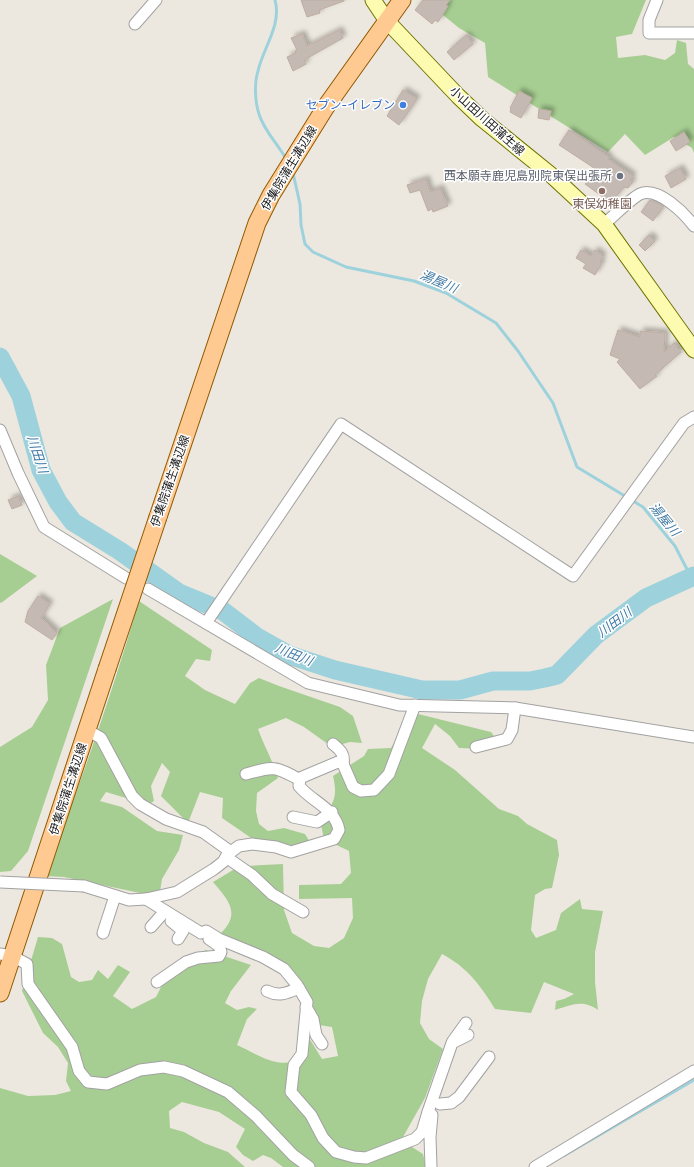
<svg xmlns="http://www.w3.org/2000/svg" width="694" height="1167" font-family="Inter,'Noto Sans JP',sans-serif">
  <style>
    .forest { fill: #a7ce92 }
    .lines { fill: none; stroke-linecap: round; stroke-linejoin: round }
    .stream { stroke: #9dd2dd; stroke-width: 3 }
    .river { stroke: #9dd2dd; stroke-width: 19 }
    .building { fill: #c5b9b3; stroke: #bfada1; filter: url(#shadow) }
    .minor-casing { stroke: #a2a2a2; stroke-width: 13 }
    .secondary-casing { stroke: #6d7300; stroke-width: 17 }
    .primary-casing { stroke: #915900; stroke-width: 19 }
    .minor { stroke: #fff; stroke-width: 11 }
    .secondary { stroke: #fcfbaf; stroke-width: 15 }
    .primary { stroke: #ffca92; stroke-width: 17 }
    .minor-bridge-casing { stroke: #a2a2a2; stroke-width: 13; stroke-linecap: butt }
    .primary-bridge-casing { stroke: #915900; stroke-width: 19; stroke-linecap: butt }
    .minor-bridge { stroke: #fff; stroke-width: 11 }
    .primary-bridge { stroke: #ffca92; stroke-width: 17 }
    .shop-dot { fill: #3f7fe0; stroke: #fff; stroke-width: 1.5 }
    .worship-dot { fill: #6b7280; stroke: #fff; stroke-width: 1.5 }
    .education-dot { fill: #8d6e63; stroke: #fff; stroke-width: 1.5 }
    .labels { text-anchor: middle; stroke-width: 3; stroke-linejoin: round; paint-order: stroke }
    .shop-label { font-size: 12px; fill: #366cbe; stroke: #fff; text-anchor: end }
    .street-label { font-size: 12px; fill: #1b1b1b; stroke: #fff }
    .worship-label { font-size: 12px; fill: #5b616d; stroke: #fff; text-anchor: end }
    .education-label { font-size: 12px; fill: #785e54; stroke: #fff }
    .water-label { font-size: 13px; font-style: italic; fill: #427aa5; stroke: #fff }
  </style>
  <defs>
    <filter id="shadow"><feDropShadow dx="3.5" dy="-3.5" stdDeviation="2" flood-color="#0004"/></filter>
  </defs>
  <rect width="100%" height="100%" fill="#ede8df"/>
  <g class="forest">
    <path d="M440 0H646L632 34 616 37 618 58 645 55 665 60 675 53 677 40 686 43 688 64 694 69V153L692 148 674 137 645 155 625 134 608 152 488 77 485 43 459 28 443 15Z"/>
    <path d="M0 554 37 576 1 603 0 602Z"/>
    <path d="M113 599 28 851 11 871 0 872V747L32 727 48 700 46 665 60 628Z"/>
    <path d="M139 601 212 650 210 661 196 659 185 676 205 690 235 704 250 683 259 678 279 686 340 707 353 716 362 743 350 742 332 747 304 727 286 718 258 729C264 746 273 761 278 778L257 793 256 811 259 824 268 831 284 828 305 834 313 847 278 851 256 850 260 844 222 818 223 798 200 792 188 823 161 796 170 772 162 763 151 786 154 801 140 809 126 798 106 792 100 801 122 807 157 831 183 835 179 850 162 879 159 897 64 877 44 876C80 786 112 694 139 601Z"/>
    <path d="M406 711 491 732 500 744 483 749 459 748 450 736 435 724 422 748 455 770 499 809 518 816 527 824 557 840 559 855 552 888 545 889 535 895 531 930 536 938 556 930 561 913 580 899 582 909 603 911 595 952V982L598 1010C582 999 572 1005 555 1010L556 1001 564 999 574 994 544 982 531 1013 495 1009C481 986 467 967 442 954L428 979 422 1001 420 1023 429 1039 443 1049 425 1098 403 1137 412 1147 423 1154 426 1167H283L271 1158 263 1155 253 1161 243 1155 236 1147 245 1129 219 1112 182 1102 169 1111 170 1128 184 1132 204 1143 228 1152 245 1167H0V1088L28 1096 55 1095 71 1091 66 1081 68 1063 58 1047 43 1033 22 991 38 937 52 938 62 944 71 977 79 982 92 980 98 970 108 979 118 965 130 972 113 996 132 1009 156 997 168 973 187 958 206 950 251 965 231 991 225 1003 237 1010 249 1007 257 1009 247 1019 237 1045C257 1054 277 1069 298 1060L306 1033 322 1059 338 1056 332 1027 312 1024 296 988 268 957 218 936C241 915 231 903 213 882L233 870 247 866 283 864 284 910 292 933 314 946 329 948 344 938 353 918 352 898 299 899V885L341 884 351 873 349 851 324 839 320 820C334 804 338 797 333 776L364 756 368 749 391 748 402 729Z"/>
  </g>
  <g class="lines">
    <g class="stream">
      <path d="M275 0C282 25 263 48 258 71 254 83 255 102 259 114 264 131 278 144 286 159"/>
      <path d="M293 173 300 204 301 225 305 244 313 252 346 267 414 281 446 293 496 323 518 351 553 403 577 467 643 507 675 546 691 577"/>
      <path d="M565 1155 694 1080"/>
    </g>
    <path class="river" d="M0 357 21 396 41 470 58 502 73 522 120 551 179 593 223 611 257 637 289 655 335 670 422 690H460L493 681H530L545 678 557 675 596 635 646 598 694 576"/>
  </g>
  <g class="building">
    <path d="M301 0H344V1L319 10 320 13 307 17Z"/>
    <path d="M423 0H450L446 5 448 6 438 22 435 20 432 24 415 10Z"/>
    <path d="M339 30 343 38 304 60 306 64 293 71 287 57 296 53 295 51 297 50 291 38 302 34 307 46Z"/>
    <path d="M466 35 473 44 454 60 447 52Z"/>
    <path d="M403 90 417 99 399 125 387 116Z"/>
    <path d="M519 91 532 98 521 118 510 112 511 109 510 108Z"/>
    <path d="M539 109 551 111 549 120 538 118Z"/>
    <path d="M569 130 609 157 608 159 633 176 630 180 633 182 628 188 625 187 622 189 611 203 585 184 597 170 559 145Z"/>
    <path d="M684 132 690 142 676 151 670 141Z"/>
    <path d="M680 168 686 179 671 188 665 176Z"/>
    <path d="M426 179 430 192 440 188 448 206 433 212 432 209 428 211 420 190 410 193 407 185Z"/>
    <path d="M650 200 664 206 653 221 641 212Z"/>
    <path d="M649 235 655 241 645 251 639 245Z"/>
    <path d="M581 250 591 256 595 250 603 256 600 262 602 263 595 275 583 268 586 264 576 258Z"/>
    <path d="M618 330 640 337V331L665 333 664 352 674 343 681 352 655 375 657 376 640 389 617 362 620 359 610 355Z"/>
    <path d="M18 496 22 505 12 509 8 500Z"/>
    <path d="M38 596 50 604 41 618 57 633 52 640 25 622 28 611Z"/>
  </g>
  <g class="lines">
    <g class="minor-casing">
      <g id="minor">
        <path d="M657 0 649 20V33H694"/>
        <path d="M135 24 156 0"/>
        <path d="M604 224C614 216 629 200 640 194 658 186 685 214 694 226"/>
        <path d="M0 430 18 473 44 527 126 578"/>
        <path d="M148 589 308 683 399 705 515 708 694 737"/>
        <path d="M206 623 341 424 573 576 684 423 694 417"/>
        <path d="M87 730 101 738 132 796 140 804 166 819 203 832 231 852"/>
        <path d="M333 744C340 750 345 754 343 764"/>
        <path d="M476 747 507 739 512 730 515 708"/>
        <path d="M246 774C274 766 275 766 300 780"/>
        <path d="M293 817 317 822 332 812"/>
        <path d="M226 857 252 875 272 894 303 912"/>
        <path d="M84 886 129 900 146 899 177 892 214 869 223 862 228 854 239 846 252 844 276 847 291 852 334 839 339 830C335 808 312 802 299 786L300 778 338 762 343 764 353 787 361 791 374 790 389 774 415 705"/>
        <path d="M146 899 201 933 206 931 219 939 263 957 284 969 297 985 307 1002 302 1054 294 1065 291 1092 311 1115 323 1138 336 1152 354 1157 366 1158 415 1139 422 1132 428 1112 432 1115 430 1137 431 1167"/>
        <path d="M171 921 183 931 178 939"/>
        <path d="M151 927 165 911"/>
        <path d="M103 933 115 896"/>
        <path d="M0 954 12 956 27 964 28 984 72 1047 79 1071 88 1082 107 1084 140 1070 164 1067 183 1071 228 1092 256 1116 293 1155 309 1167"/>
        <path d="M157 982 186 962 198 958 219 956 221 952 219 946 209 939"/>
        <path d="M267 991C279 997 287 993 299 988"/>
        <path d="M306 1007 313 1019 316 1035 322 1044"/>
        <path d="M453 1041 466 1023"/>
        <path d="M440 1104 451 1103 459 1097 489 1057"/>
        <path d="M428 1112 452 1043 468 1035"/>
        <path d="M535 1167 694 1071"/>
      </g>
    </g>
    <g class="secondary-casing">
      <path id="secondary" d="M373 0 387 21 458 96 482 119 550 174 604 224 694 350"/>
    </g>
    <g class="primary-casing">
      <g id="primary">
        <path d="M158 517 257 223 271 195 325 108 402 0"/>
        <path d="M0 993 107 669"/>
      </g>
    </g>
    <use href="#minor" class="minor"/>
    <use href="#secondary" class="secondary"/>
    <use href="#primary" class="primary"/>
    <g class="minor-bridge-casing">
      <path id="minor-bridge" d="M0 882 84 886"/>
    </g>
    <g class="primary-bridge-casing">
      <path id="primary-bridge" d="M107 669 158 517"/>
    </g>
    <use href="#minor-bridge" class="minor-bridge"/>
    <use href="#primary-bridge" class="primary-bridge"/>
  </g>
  <circle class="shop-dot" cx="403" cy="105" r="4"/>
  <circle class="worship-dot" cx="620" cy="176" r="4"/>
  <circle class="education-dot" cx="602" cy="191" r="4"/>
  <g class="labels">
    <g class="shop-label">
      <text x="395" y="109">セブン-イレブン</text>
    </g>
    <g class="street-label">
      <text transform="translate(487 121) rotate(42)" y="4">小山田川田蒲生線</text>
      <text transform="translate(289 168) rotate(-59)" y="4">伊集院蒲生溝辺線</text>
      <text transform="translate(170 481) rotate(-71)" y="4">伊集院蒲生溝辺線</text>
      <text transform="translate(68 789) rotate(-72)" y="4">伊集院蒲生溝辺線</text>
    </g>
    <g class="worship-label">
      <text x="612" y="180">西本願寺鹿児島別院東俣出張所</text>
    </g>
    <g class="education-label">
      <text x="602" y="208">東俣幼稚園</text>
    </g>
    <g class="water-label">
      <text transform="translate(439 281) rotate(23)" y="5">湯屋川</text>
      <text transform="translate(38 454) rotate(72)" y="5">川田川</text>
      <text transform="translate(665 519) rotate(50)" y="5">湯屋川</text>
      <text transform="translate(614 622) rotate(-37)" y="5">川田川</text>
      <text transform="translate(294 654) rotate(22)" y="5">川田川</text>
    </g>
  </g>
</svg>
